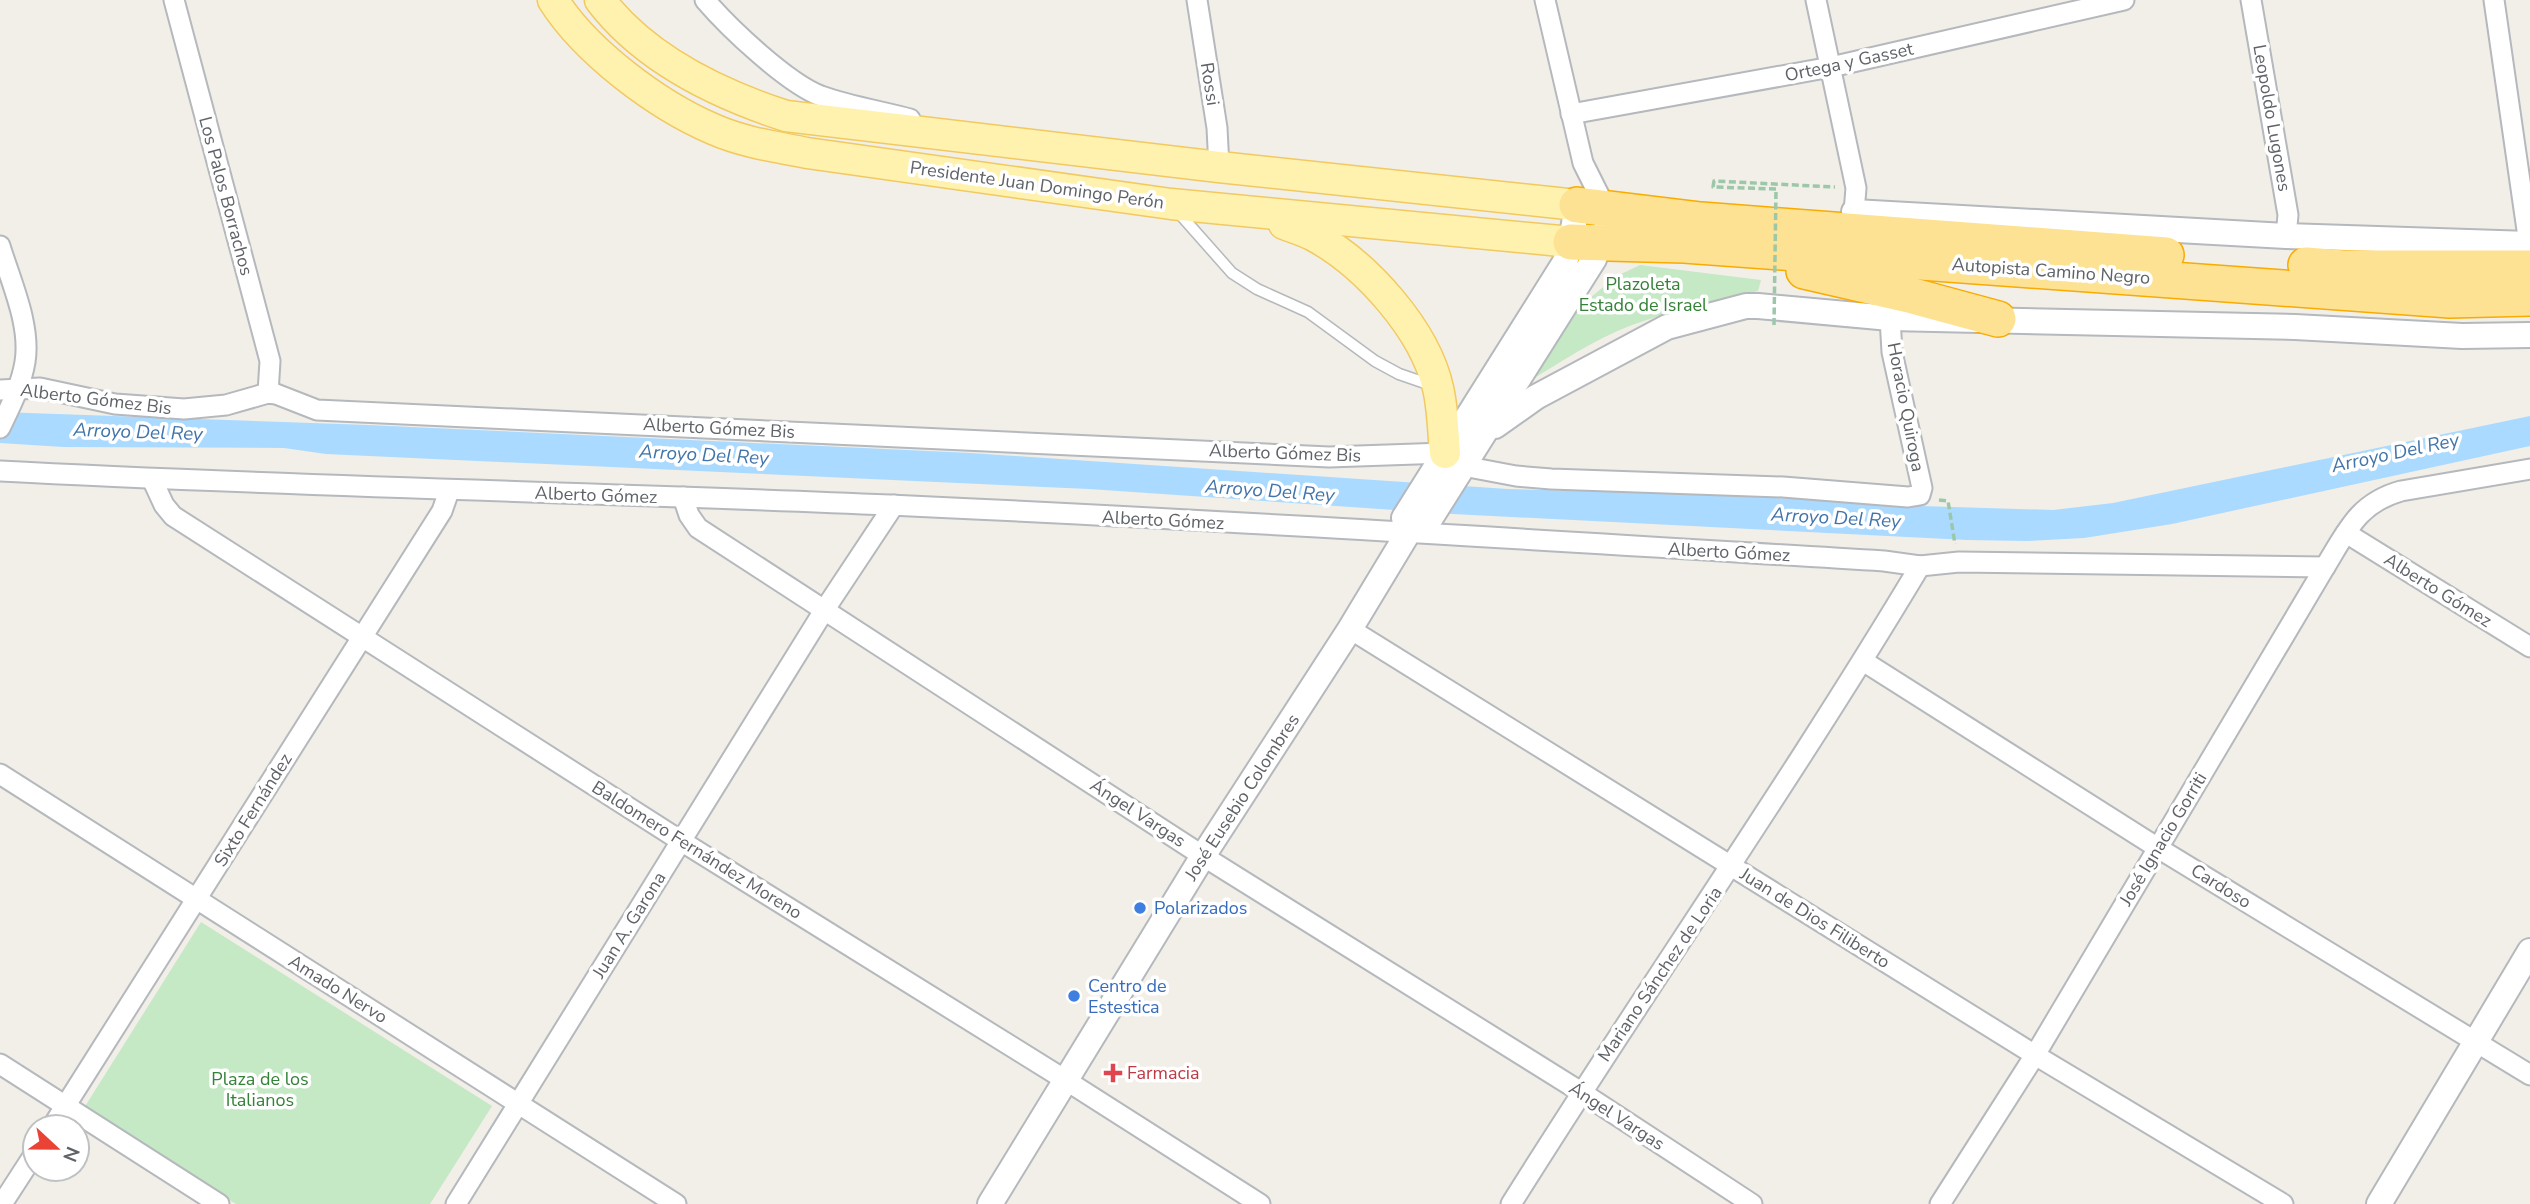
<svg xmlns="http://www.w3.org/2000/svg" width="2530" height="1204" font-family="'Nunito Sans',sans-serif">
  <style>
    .green { fill: #c5e8c5 }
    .water { fill: #aadaff }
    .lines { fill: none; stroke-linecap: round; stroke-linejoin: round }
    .service-casing { stroke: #b5b8bc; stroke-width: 13 }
    .minor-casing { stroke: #b5b8bc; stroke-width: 23 }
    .tertiary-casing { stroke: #b5b8bc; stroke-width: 28 }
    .primary-casing { stroke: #f2c960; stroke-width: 33 }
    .motorway-casing { stroke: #f9ab00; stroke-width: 38 }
    .path { stroke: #9cc7a9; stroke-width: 3.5; stroke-dasharray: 7 3.5; stroke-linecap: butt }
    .service { stroke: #fff; stroke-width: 10 }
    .minor { stroke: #fff; stroke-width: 19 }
    .tertiary { stroke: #fff; stroke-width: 24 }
    .primary { stroke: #fff2af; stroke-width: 30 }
    .motorway { stroke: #fde293; stroke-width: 35 }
    .path-bridge { stroke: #9cc7a9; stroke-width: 3.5; stroke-dasharray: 7 3.5; stroke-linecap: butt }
    .shop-dot { fill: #3f7fe0; stroke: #fff; stroke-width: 2.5 }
    .health-dot { fill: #e0444e; stroke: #fff; stroke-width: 2.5 }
    .labels { text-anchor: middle; stroke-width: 7; stroke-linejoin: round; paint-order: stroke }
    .street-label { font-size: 18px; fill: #5f6368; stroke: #fff }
    .park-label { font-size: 18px; fill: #348238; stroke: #fff }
    .shop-label { font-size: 18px; fill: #366cbe; stroke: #fff; text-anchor: start }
    .health-label { font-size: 18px; fill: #be3a42; stroke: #fff; text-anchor: start }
    .water-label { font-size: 19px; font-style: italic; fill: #4174aa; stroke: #fff }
  </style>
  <rect width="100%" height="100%" fill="#f1efe8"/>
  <g class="green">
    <path d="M1640 265 1761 280 1758 291C1715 301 1673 310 1632 325 1594 339 1560 363 1526 383L1580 306 1617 276Z"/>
    <path d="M201 922 492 1106 430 1204H236L84 1108Z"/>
  </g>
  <path class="water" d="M0 412 368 425 971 453 1508 489 1704 494 1920 506 2053 510 2113 503 2530 416V446L2172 524 2084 538 2027 541 1967 540 1453 514 1089 489 326 454 284 448 63 447 0 443Z"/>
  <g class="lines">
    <g class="service-casing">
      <path id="service" d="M1178 212 1232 273 1257 289 1308 312 1375 361 1399 374 1431 385"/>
    </g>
    <g class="minor-casing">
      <g id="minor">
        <path d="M174 0 270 361 268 393"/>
        <path d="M705 0C729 28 787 83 821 96 849 106 880 111 910 119"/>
        <path d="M1197 0 1217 128 1219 167"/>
        <path d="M1545 0 1583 163 1606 209"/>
        <path d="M1816 0 1856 188 1854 212"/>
        <path d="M2251 0 2288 215 2286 236"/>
        <path d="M2494 0 2529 244"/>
        <path d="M1571 114 1831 67 2124 0"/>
        <path d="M0 246C11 282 31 325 25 362 21 386 10 407 0 428"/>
        <path d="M0 390 40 388 115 404 184 409 226 405 268 393 276 394 317 410 1329 457 1445 453"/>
        <path d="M1463 466 1516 476 1551 479 1783 487 1908 497 1920 495 1922 488 1892 352 1890 318"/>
        <path d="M0 471C297 487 594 492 890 505 1222 520 1553 541 1884 561L1920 566 1959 562 2325 567"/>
        <path d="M152 479 164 505 173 516 681 841 1067 1081 1260 1204"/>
        <path d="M683 497 689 515 698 528 1203 856 1581 1092 1752 1204"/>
        <path d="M2346 533 2530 647"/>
        <path d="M1350 629 2035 1055 2283 1204"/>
        <path d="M1863 661 2158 848 2530 1075"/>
        <path d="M0 774 676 1204"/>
        <path d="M0 1064 219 1204"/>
        <path d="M52 1127 442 511 449 491"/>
        <path d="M2 1204 35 1153"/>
        <path d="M456 1204 825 609 894 505"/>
        <path d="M1511 1204C1645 990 1790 783 1920 566"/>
        <path d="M1940 1204 2035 1055 2325 567C2347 531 2358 503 2401 491L2530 469"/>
      </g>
    </g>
    <g class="tertiary-casing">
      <g id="tertiary">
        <path d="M1854 212 2286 236 2530 244"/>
        <path d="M1495 426 1536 397 1667 327 1746 306H1758L1890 318 2295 327 2462 336 2530 335"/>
        <path d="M1408 533 1404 518 1565 262 1571 242 1577 205"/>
        <path d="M990 1204 1203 856 1350 629 1408 533 1430 519 1594 259 1605 231"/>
        <path d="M2379 1204 2530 951"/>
      </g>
    </g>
    <g class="primary-casing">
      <g id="primary">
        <path d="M553 0C586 52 657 105 713 129 742 142 776 147 807 153L1171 204 1571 242"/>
        <path d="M600 0C644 58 718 94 786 116L1219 167 1577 205"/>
        <path d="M1284 224C1294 228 1305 231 1314 236 1366 264 1425 330 1438 388 1443 409 1443 432 1445 453"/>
      </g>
    </g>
    <g class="motorway-casing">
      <g id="motorway">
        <path d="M1577 205 1701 220 2166 255"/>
        <path d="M1571 242 1684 245 2450 300 2530 298"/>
        <path d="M2306 265 2343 268H2530"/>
        <path d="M1804 271 1913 296 1998 319"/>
      </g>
    </g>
    <g class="path">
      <path d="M1776 189 1713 187 1714 181 1835 187"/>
      <path d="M1939 500 1948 501 1955 544"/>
    </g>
    <use href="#service" class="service"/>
    <use href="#minor" class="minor"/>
    <use href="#tertiary" class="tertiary"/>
    <use href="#primary" class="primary"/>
    <use href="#motorway" class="motorway"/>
    <path class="path-bridge" d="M1774 325 1776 189"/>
  </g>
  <g class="shop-dot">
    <circle cx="1140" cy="908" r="7"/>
    <circle cx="1074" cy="996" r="7"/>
  </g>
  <path class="health-dot" d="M1109.5 1062.5h7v7h7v7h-7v7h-7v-7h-7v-7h7z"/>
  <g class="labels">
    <g class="street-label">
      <text transform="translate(1849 62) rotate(-12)" y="6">Ortega y Gasset</text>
      <text transform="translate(1210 84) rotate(81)" y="6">Rossi</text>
      <text transform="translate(2272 118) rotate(80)" y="6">Leopoldo Lugones</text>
      <text transform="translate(1037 185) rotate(8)" y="6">Presidente Juan Domingo Perón</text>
      <text transform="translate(226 196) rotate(75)" y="6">Los Palos Borrachos</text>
      <text transform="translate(2051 271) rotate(4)" y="6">Autopista Camino Negro</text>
      <text transform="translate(96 399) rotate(7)" y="6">Alberto Gómez Bis</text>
      <text transform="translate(1906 407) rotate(79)" y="6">Horacio Quiroga</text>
      <text transform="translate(719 428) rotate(3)" y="6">Alberto Gómez Bis</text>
      <text transform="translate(1285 453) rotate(2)" y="6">Alberto Gómez Bis</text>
      <text transform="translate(596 495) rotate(2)" y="6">Alberto Gómez</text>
      <text transform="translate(1163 520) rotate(3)" y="6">Alberto Gómez</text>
      <text transform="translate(1729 552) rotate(3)" y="6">Alberto Gómez</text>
      <text transform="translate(2438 590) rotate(32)" y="6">Alberto Gómez</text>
      <text transform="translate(1242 797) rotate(-57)" y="6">José Eusebio Colombres</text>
      <text transform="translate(253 810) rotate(-58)" y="6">Sixto Fernández</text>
      <text transform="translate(1138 813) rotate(33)" y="6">Ángel Vargas</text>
      <text transform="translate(2163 839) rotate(-59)" y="6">José Ignacio Gorriti</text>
      <text transform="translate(697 850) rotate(32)" y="6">Baldomero Fernández Moreno</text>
      <text transform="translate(2221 886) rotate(32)" y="6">Cardoso</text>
      <text transform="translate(1815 918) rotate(32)" y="6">Juan de Dios Filiberto</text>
      <text transform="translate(629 925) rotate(-58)" y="6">Juan A. Garona</text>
      <text transform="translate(1660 974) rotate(-56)" y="6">Mariano Sánchez de Loria</text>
      <text transform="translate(338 989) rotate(32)" y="6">Amado Nervo</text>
      <text transform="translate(1617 1116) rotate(33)" y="6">Ángel Vargas</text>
    </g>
    <g class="park-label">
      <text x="1643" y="290">Plazoleta<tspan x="1643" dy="21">Estado de Israel</tspan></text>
      <text x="260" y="1085">Plaza de los<tspan x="260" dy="21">Italianos</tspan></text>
    </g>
    <g class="shop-label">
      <text x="1154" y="914">Polarizados</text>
      <text x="1088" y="992">Centro de<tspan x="1088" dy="21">Estestica</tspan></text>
    </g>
    <g class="health-label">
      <text x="1127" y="1079">Farmacia</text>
    </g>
    <g class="water-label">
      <text transform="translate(138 431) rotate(2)" y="7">Arroyo Del Rey</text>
      <text transform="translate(2395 452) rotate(-12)" y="7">Arroyo Del Rey</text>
      <text transform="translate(704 454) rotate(3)" y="7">Arroyo Del Rey</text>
      <text transform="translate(1270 490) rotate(4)" y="7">Arroyo Del Rey</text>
      <text transform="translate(1836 517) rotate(3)" y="7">Arroyo Del Rey</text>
    </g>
  </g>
  <g transform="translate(56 1148) rotate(112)"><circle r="33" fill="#ffffff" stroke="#bfc1c3" stroke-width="2"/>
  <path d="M0-5L12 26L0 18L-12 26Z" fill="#ea4335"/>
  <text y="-10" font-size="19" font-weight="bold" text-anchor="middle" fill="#5f6368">N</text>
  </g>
</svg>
